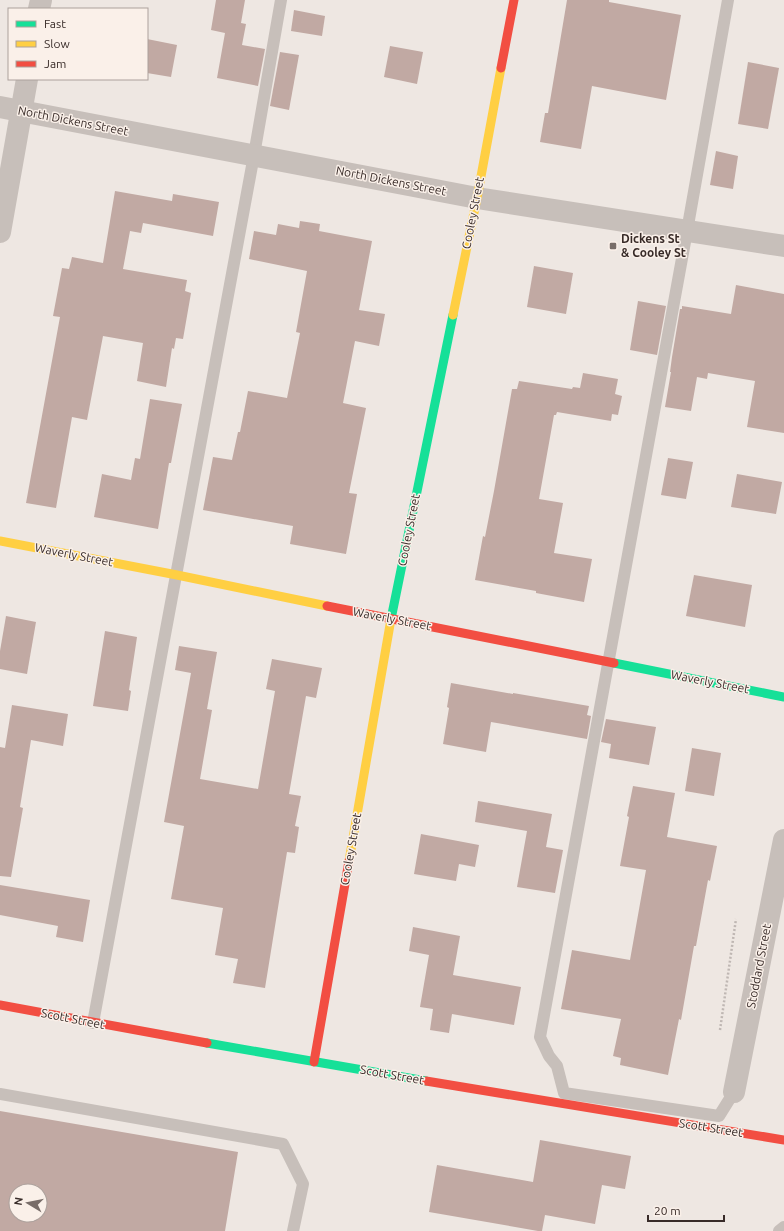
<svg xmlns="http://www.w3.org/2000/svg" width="784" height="1231" font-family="Ubuntu,sans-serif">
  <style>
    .building { fill: #c1a9a3; fill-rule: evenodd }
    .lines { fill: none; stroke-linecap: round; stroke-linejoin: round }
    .path { stroke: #bfb7b3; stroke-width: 2.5; stroke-dasharray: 2 2; stroke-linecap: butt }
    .lane { stroke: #c7bfba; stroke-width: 12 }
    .street { stroke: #c7bfba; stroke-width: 22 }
    .fast { stroke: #16e098; stroke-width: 9 }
    .slow { stroke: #ffcf43; stroke-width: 9 }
    .jam { stroke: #f24e42; stroke-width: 9 }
    .poi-dot { fill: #786d69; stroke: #faf0e9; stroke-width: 1.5 }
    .labels { text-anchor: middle; stroke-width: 3; stroke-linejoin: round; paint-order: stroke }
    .street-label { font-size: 12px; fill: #382b28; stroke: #faf0e9 }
    .poi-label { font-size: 12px; font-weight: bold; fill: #382b28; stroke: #faf0e9; text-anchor: start }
  </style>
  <rect width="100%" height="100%" fill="#eee7e2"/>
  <g class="building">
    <path d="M216 0H245L241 23 246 24 242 45 265 49 258 86 217 78 225 33 211 30Z"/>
    <path d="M567 0H609V2L681 15 666 100 592 86 581 149 540 142 545 113H548Z"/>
    <path d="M294 10 325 16 322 36 291 31Z"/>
    <path d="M147 39 177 45 171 77 147 73Z"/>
    <path d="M390 46 423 52 417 84 384 77Z"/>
    <path d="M280 52 299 55 289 110 270 106Z"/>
    <path d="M748 62 779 68 768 129 738 124Z"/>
    <path d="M716 151 738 156 733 189 710 185Z"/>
    <path d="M115 191 172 201 173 194 219 202 213 236 143 223 141 233 130 231 123 269 187 280 185 291 191 293 183 339 176 338 174 349 172 348 166 387 137 381 143 343 103 336 87 420 72 417 56 508 26 503 60 317 53 316 62 268 69 269 72 257 103 263Z"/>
    <path d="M300 221 320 224 319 231 372 241 359 310 385 314 379 346 355 341 343 403 366 408 349 493 357 494 346 554 290 544 293 526 203 510 213 457 232 460 238 432H240L248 391 287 398 300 333 296 332 307 271 249 259 254 231 276 235 278 224 299 228Z"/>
    <path d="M534 266 573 273 566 314 527 307Z"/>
    <path d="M736 285 784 294V433L747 427 755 381 708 373 707 379 697 377 691 411 665 407 671 372H670L672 357 680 309H682V306L731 314Z"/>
    <path d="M638 301 666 306 657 355 630 350Z"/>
    <path d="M583 373 618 379 615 394 622 396 618 415 612 414 611 421 557 412 556 415H554L539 499 563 503 554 553 592 559 584 602 536 593V591L475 580 483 536 485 537 494 491 512 389H517L519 381 572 389 573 387 580 388Z"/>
    <path d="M150 399 182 404 171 463H169L158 529 94 517 102 474 131 480 135 458 140 459Z"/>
    <path d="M668 458 693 462 686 499 661 495Z"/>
    <path d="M737 474 782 482 776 514 731 507Z"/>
    <path d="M694 575 752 585 745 627 686 616Z"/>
    <path d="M6 616 36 622 27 674 0 669V651Z"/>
    <path d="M105 631 137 637 129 690 131 691 128 711 93 706Z"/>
    <path d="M179 646 217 652 207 709 212 710 200 779 258 789 275 691 266 689 272 659 322 668 316 698 306 696 289 794 301 796 295 826 299 827 295 853 287 852 265 988 233 983 238 959 215 955 223 908 171 899 184 826 164 822 191 673 175 670Z"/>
    <path d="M451 683 513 694V693L589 706 587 715 591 716 587 739 491 722 486 752 443 744 449 708 447 707Z"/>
    <path d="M12 705 68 714 63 746 31 740 20 807 23 808 11 877 0 876V747L5 748Z"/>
    <path d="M606 719 656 727 649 765 609 758 611 744 601 742Z"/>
    <path d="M692 748 721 753 714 796 685 791Z"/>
    <path d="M633 786 675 793 667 837 717 846 710 881 708 880 696 946H694L681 1020 679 1019 668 1075 620 1065 621 1058 613 1056 621 1019 561 1009 572 950 630 960 646 870 620 866 629 817 627 816Z"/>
    <path d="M478 801 552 814 546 847 563 850 555 893 517 887 527 831 475 822Z"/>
    <path d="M421 834 479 845 475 867 459 864 456 881 414 874Z"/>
    <path d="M0 885 90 900 83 942 56 937 58 926 0 915Z"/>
    <path d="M413 927 460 936 453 975 521 987 514 1025 452 1014 449 1033 430 1030 433 1009 420 1007 429 955 409 951Z"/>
    <path d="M0 1111 238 1152 225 1231H0ZM16 1191H40V1215H16Z"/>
    <path d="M540 1140 631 1156 625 1189 602 1185 595 1224 545 1215 542 1231H538L429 1212 437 1165 533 1182Z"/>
  </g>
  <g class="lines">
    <path class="path" d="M720 1030 736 919"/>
    <g class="lane">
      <path d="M728 0 687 231 540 1037 549 1056 557 1066 564 1093 719 1116 734 1092"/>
      <path d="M93 1023 254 155 281 0"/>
      <path d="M0 1094 283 1144 303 1184 293 1231"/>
      <path d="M779 1231 784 1227"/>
    </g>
    <g class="street">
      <path d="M39 9 41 0"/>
      <path d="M0 107 477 198 784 246"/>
      <path d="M0 232 27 79"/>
      <path d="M734 1092 784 840"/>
    </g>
    <g class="fast">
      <path d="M391 619 453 315"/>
      <path d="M614 663 784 697"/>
      <path d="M207 1043 426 1081"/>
    </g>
    <g class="slow">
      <path d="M453 315 477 198 501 68"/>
      <path d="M0 541 177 575 327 606"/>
      <path d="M349 861 391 619"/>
    </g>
    <g class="jam">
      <path d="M501 68 514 0"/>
      <path d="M327 606 614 663"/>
      <path d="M0 1005 207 1043"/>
      <path d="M314 1062 349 861"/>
      <path d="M426 1081 784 1140"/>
    </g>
  </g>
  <rect class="poi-dot" x="609" y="242" width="8" height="8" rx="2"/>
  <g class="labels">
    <g class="street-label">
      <text transform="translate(73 121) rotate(11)" y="4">North Dickens Street</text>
      <text transform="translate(391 181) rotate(11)" y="4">North Dickens Street</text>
      <text transform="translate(473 213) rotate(-79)" y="4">Cooley Street</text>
      <text transform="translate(409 530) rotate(-79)" y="4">Cooley Street</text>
      <text transform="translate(74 555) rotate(11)" y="4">Waverly Street</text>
      <text transform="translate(392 619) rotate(11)" y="4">Waverly Street</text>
      <text transform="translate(710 682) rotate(11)" y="4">Waverly Street</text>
      <text transform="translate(351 849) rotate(-80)" y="4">Cooley Street</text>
      <text transform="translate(759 966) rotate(-79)" y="4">Stoddard Street</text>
      <text transform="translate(73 1019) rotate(11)" y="4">Scott Street</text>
      <text transform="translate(392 1075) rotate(10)" y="4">Scott Street</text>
      <text transform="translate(711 1128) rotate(9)" y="4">Scott Street</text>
    </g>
    <g class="poi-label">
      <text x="621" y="243">Dickens St<tspan x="621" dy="14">&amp; Cooley St</tspan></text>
    </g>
  </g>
  <rect x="8" y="8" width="140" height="72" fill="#faf0e9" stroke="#aca19c"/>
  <rect x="16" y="21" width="20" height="6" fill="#16e098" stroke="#aca19c"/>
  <text x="44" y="28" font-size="12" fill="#382b28">Fast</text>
  <rect x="16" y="41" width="20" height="6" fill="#ffcf43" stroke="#aca19c"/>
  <text x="44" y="48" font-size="12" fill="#382b28">Slow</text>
  <rect x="16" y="61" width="20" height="6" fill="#f24e42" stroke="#aca19c"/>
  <text x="44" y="68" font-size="12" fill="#382b28">Jam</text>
  <g transform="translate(28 1203) rotate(280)"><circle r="19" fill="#faf0e9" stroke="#aca19c"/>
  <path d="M0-3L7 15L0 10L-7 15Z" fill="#786d69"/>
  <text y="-6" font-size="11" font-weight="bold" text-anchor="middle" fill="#382b28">N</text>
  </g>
  <path d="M648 1215v6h76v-6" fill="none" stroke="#382b28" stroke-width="2"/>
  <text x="654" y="1215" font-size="12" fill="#382b28" stroke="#faf0e9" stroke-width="3" paint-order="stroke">20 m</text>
</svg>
